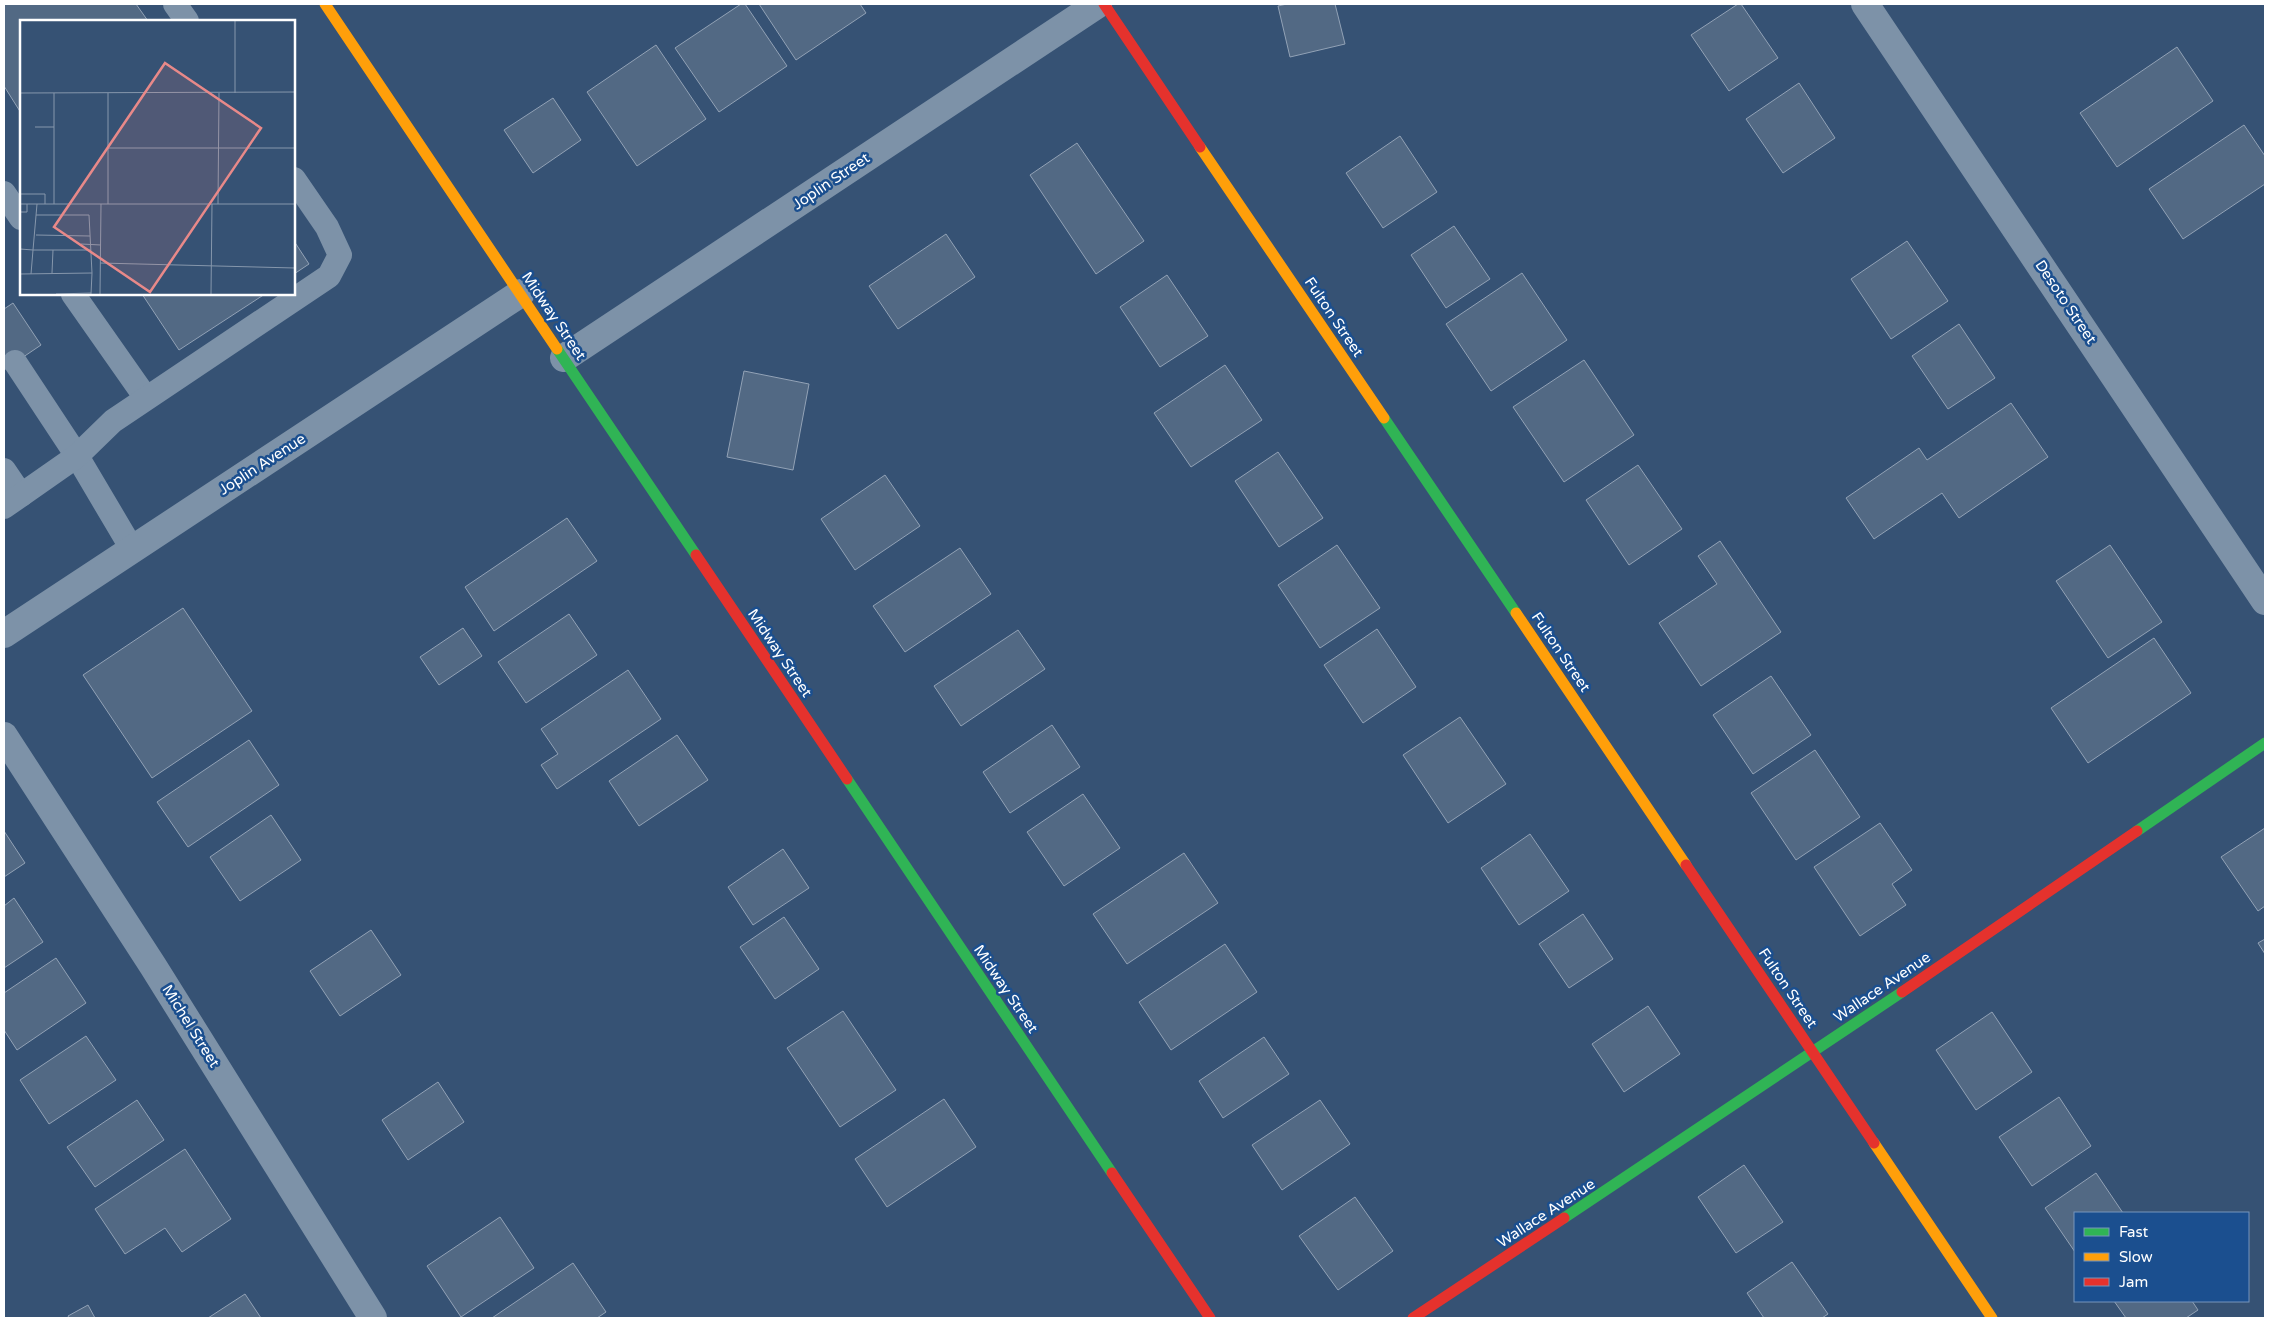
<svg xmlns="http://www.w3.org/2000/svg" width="2269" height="1322" font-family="'Varela Round',sans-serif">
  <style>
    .building { fill: #526984; stroke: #92a2b6 }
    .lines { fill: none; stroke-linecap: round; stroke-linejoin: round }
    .lane { stroke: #7d92a8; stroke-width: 24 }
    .street { stroke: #7d92a8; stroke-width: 28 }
    .fast { stroke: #30b455; stroke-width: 11 }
    .slow { stroke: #ff9f0a; stroke-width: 11 }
    .jam { stroke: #e5322d; stroke-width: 11 }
    .labels { text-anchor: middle; stroke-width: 5; stroke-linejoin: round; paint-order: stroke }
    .street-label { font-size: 15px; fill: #fff; stroke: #1b4f8f }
    .inset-road { fill: none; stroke: #8697ac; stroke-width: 1 }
    .view { fill: #e88989; fill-opacity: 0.15; stroke: #e88989; stroke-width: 2.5 }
    .inset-edge { fill: none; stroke: #fff; stroke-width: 2.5 }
  </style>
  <rect width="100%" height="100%" fill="#365274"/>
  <g class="building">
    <path d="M4 4H136L148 21H21V113L4 86Z"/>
    <path d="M741 4H745L787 66 719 112 675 48Z"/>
    <path d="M759 4H860L866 13 796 60Z"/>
    <path d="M1287 4H1335L1345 44 1290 57 1278 6Z"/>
    <path d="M1738 4H1741L1778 58 1729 91 1691 35Z"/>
    <path d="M656 45 706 119 637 166 587 92Z"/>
    <path d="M2177 47 2213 101 2117 167 2080 113Z"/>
    <path d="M1799 83 1835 138 1783 173 1746 119Z"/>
    <path d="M553 98 581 140 533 173 504 130Z"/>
    <path d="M2244 125 2265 156V184L2183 239 2149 189Z"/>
    <path d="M1400 136 1437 192 1383 228 1346 173Z"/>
    <path d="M1077 143 1144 241 1096 274 1030 175Z"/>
    <path d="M1454 226 1490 279 1446 308 1411 255Z"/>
    <path d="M946 234 975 277 898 329 869 286Z"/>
    <path d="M294 241 309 264 294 274Z"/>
    <path d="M1907 241 1948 301 1891 339 1851 279Z"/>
    <path d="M1522 273 1567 340 1491 391 1446 324Z"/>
    <path d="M1167 275 1208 336 1160 367 1120 307Z"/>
    <path d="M142 294H265L179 350Z"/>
    <path d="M13 303 41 345 4 370V309Z"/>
    <path d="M1959 324 1995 378 1948 409 1912 356Z"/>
    <path d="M1584 360 1634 435 1564 482 1513 407Z"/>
    <path d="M1225 365 1262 420 1191 467 1154 413Z"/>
    <path d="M744 371 809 384 793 470 727 457Z"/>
    <path d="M2011 403 2048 457 1959 518 1942 493 1874 539 1846 498 1919 448 1927 460Z"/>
    <path d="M1278 452 1323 518 1279 547 1235 481Z"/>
    <path d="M1638 465 1682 529 1629 565 1586 500Z"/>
    <path d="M885 475 920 526 855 570 821 519Z"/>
    <path d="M567 518 597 561 494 631 465 587Z"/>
    <path d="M1720 541 1781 632 1701 686 1659 623 1717 584 1698 556Z"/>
    <path d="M1337 545 1380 608 1320 648 1278 585Z"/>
    <path d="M2110 545 2162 622 2108 658 2056 581Z"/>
    <path d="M960 548 991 594 905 652 873 606Z"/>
    <path d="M183 608 252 711 152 778 83 675Z"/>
    <path d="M569 614 597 655 526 703 498 662Z"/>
    <path d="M463 628 482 656 439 685 420 657Z"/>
    <path d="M1377 629 1416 687 1363 723 1324 665Z"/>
    <path d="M1018 630 1045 669 961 726 934 686Z"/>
    <path d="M2154 638 2191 693 2088 763 2051 708Z"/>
    <path d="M628 670 661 719 557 789 541 765 558 754 541 729Z"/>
    <path d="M1771 676 1811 735 1753 774 1713 715Z"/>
    <path d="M1460 717 1506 784 1448 823 1403 755Z"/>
    <path d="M1052 725 1080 767 1010 813 983 772Z"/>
    <path d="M677 735 708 780 639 826 609 781Z"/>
    <path d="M249 740 279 785 188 847 157 802Z"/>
    <path d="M1815 750 1860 817 1796 860 1751 793Z"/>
    <path d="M1083 794 1120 848 1064 886 1027 832Z"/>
    <path d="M271 815 301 860 240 901 210 857Z"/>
    <path d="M1880 823 1912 870 1892 884 1906 905 1860 936 1814 867Z"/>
    <path d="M2265 828V906L2258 911 2221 857Z"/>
    <path d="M4 831 25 863 4 877Z"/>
    <path d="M1530 834 1569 891 1519 925 1481 868Z"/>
    <path d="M783 849 809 888 753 925 728 887Z"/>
    <path d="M1184 853 1218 903 1127 964 1093 914Z"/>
    <path d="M14 898 43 942 4 968V906Z"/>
    <path d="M1583 914 1613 959 1569 988 1539 944Z"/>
    <path d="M784 917 819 969 775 999 740 947Z"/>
    <path d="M371 930 401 975 340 1016 310 971Z"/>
    <path d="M2265 939V954L2258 943Z"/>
    <path d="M1225 944 1257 992 1171 1050 1139 1002Z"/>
    <path d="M56 958 86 1003 17 1050 4 1030V993Z"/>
    <path d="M1648 1006 1680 1054 1624 1092 1592 1044Z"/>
    <path d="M843 1011 896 1090 840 1127 787 1048Z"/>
    <path d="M1992 1012 2032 1072 1976 1110 1936 1050Z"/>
    <path d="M86 1036 116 1080 49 1124 20 1080Z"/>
    <path d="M1264 1037 1289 1074 1223 1118 1199 1081Z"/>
    <path d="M438 1082 464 1122 408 1160 382 1120Z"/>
    <path d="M2059 1097 2091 1146 2032 1186 1999 1137Z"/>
    <path d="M944 1099 976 1147 887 1207 855 1159Z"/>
    <path d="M137 1100 164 1140 95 1187 67 1147Z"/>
    <path d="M1320 1100 1350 1144 1282 1190 1252 1145Z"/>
    <path d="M185 1149 231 1219 182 1252 165 1228 125 1254 95 1209Z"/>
    <path d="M1744 1165 1783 1222 1736 1253 1698 1197Z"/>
    <path d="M2096 1173 2123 1213H2075V1252L2045 1208Z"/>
    <path d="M1355 1197 1393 1251 1338 1290 1299 1236Z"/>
    <path d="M500 1217 534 1268 461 1317 427 1266Z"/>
    <path d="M1792 1262 1828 1314 1822 1318H1764L1747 1293Z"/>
    <path d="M573 1263 606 1312 597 1318H492Z"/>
    <path d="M245 1294 261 1318H208Z"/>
    <path d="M2114 1301H2192L2198 1310 2186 1318H2126Z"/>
    <path d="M88 1305 95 1318H69L68 1316Z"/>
  </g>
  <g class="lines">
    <g class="lane">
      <path d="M175 4 187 21"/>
      <path d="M4 193 21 218"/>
      <path d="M73 294 146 398"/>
      <path d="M15 362 77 456 132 549"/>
      <path d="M4 470 21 495"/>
      <path d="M4 507 77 456 113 421 329 276 340 255 327 227 294 179"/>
    </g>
    <g class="street">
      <path d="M1865 4 2265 601"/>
      <path d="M564 358 1098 4"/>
      <path d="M4 634 521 293"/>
      <path d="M4 736 153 966 373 1318"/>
    </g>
    <g class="fast">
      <path d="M557 349 696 555"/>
      <path d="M1384 418 1516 613"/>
      <path d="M847 779 1112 1173"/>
      <path d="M2137 831 2265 743"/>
      <path d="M1564 1218 1902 992"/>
    </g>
    <g class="slow">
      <path d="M325 4 557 349"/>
      <path d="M1200 147 1384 418"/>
      <path d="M1516 613 1686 865"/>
      <path d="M1874 1143 1992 1318"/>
    </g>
    <g class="jam">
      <path d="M1104 4 1200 147"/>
      <path d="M696 555 847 779"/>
      <path d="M1686 865 1874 1143"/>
      <path d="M1902 992 2137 831"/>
      <path d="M1112 1173 1210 1318"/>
      <path d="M1413 1318 1564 1218"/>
    </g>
  </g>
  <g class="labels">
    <g class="street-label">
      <text transform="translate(831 181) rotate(-34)" y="5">Joplin Street</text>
      <text transform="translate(2066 302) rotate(56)" y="5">Desoto Street</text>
      <text transform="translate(554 316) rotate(56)" y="5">Midway Street</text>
      <text transform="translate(1334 317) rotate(56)" y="5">Fulton Street</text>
      <text transform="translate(262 464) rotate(-33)" y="5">Joplin Avenue</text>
      <text transform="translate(1561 652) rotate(56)" y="5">Fulton Street</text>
      <text transform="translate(780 653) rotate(56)" y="5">Midway Street</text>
      <text transform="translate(1882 987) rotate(-34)" y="5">Wallace Avenue</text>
      <text transform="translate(1788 988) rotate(56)" y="5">Fulton Street</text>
      <text transform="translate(1006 989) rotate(56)" y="5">Midway Street</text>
      <text transform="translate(191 1026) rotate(58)" y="5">Michel Street</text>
      <text transform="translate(1546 1213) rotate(-33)" y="5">Wallace Avenue</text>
    </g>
  </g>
  <g transform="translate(20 20)">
    <rect width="275" height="275" fill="#365274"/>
    <path class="inset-road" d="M215 1V73M0 73 275 72M34 73V184M15 107H34M88 128H275M0 174H25V184M0 184H275M17 184 13 230H71M88 184V73M198 184 199 73M0 192H7V184M16 215 70 216M61 224 81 225M0 229 13 230 11 254M80 243 275 248M32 253 33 230M0 254 72 253 69 195H16M36 274 71 273M71 274 72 253M80 274 81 184M191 274 192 184"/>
    <path class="view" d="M145 43 241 108 130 272 34 207Z"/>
    <rect width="275" height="275" class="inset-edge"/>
  </g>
  <rect width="2269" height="1322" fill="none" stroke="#ffffff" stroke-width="10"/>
  <rect x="2074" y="1212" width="175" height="90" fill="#1b4f8f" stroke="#7695bc"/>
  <rect x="2084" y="1228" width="25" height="8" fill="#30b455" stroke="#7695bc"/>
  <text x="2119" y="1237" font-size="15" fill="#ffffff">Fast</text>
  <rect x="2084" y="1253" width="25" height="8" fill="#ff9f0a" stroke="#7695bc"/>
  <text x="2119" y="1262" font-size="15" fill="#ffffff">Slow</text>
  <rect x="2084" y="1278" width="25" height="8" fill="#e5322d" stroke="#7695bc"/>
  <text x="2119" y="1287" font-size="15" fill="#ffffff">Jam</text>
</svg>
